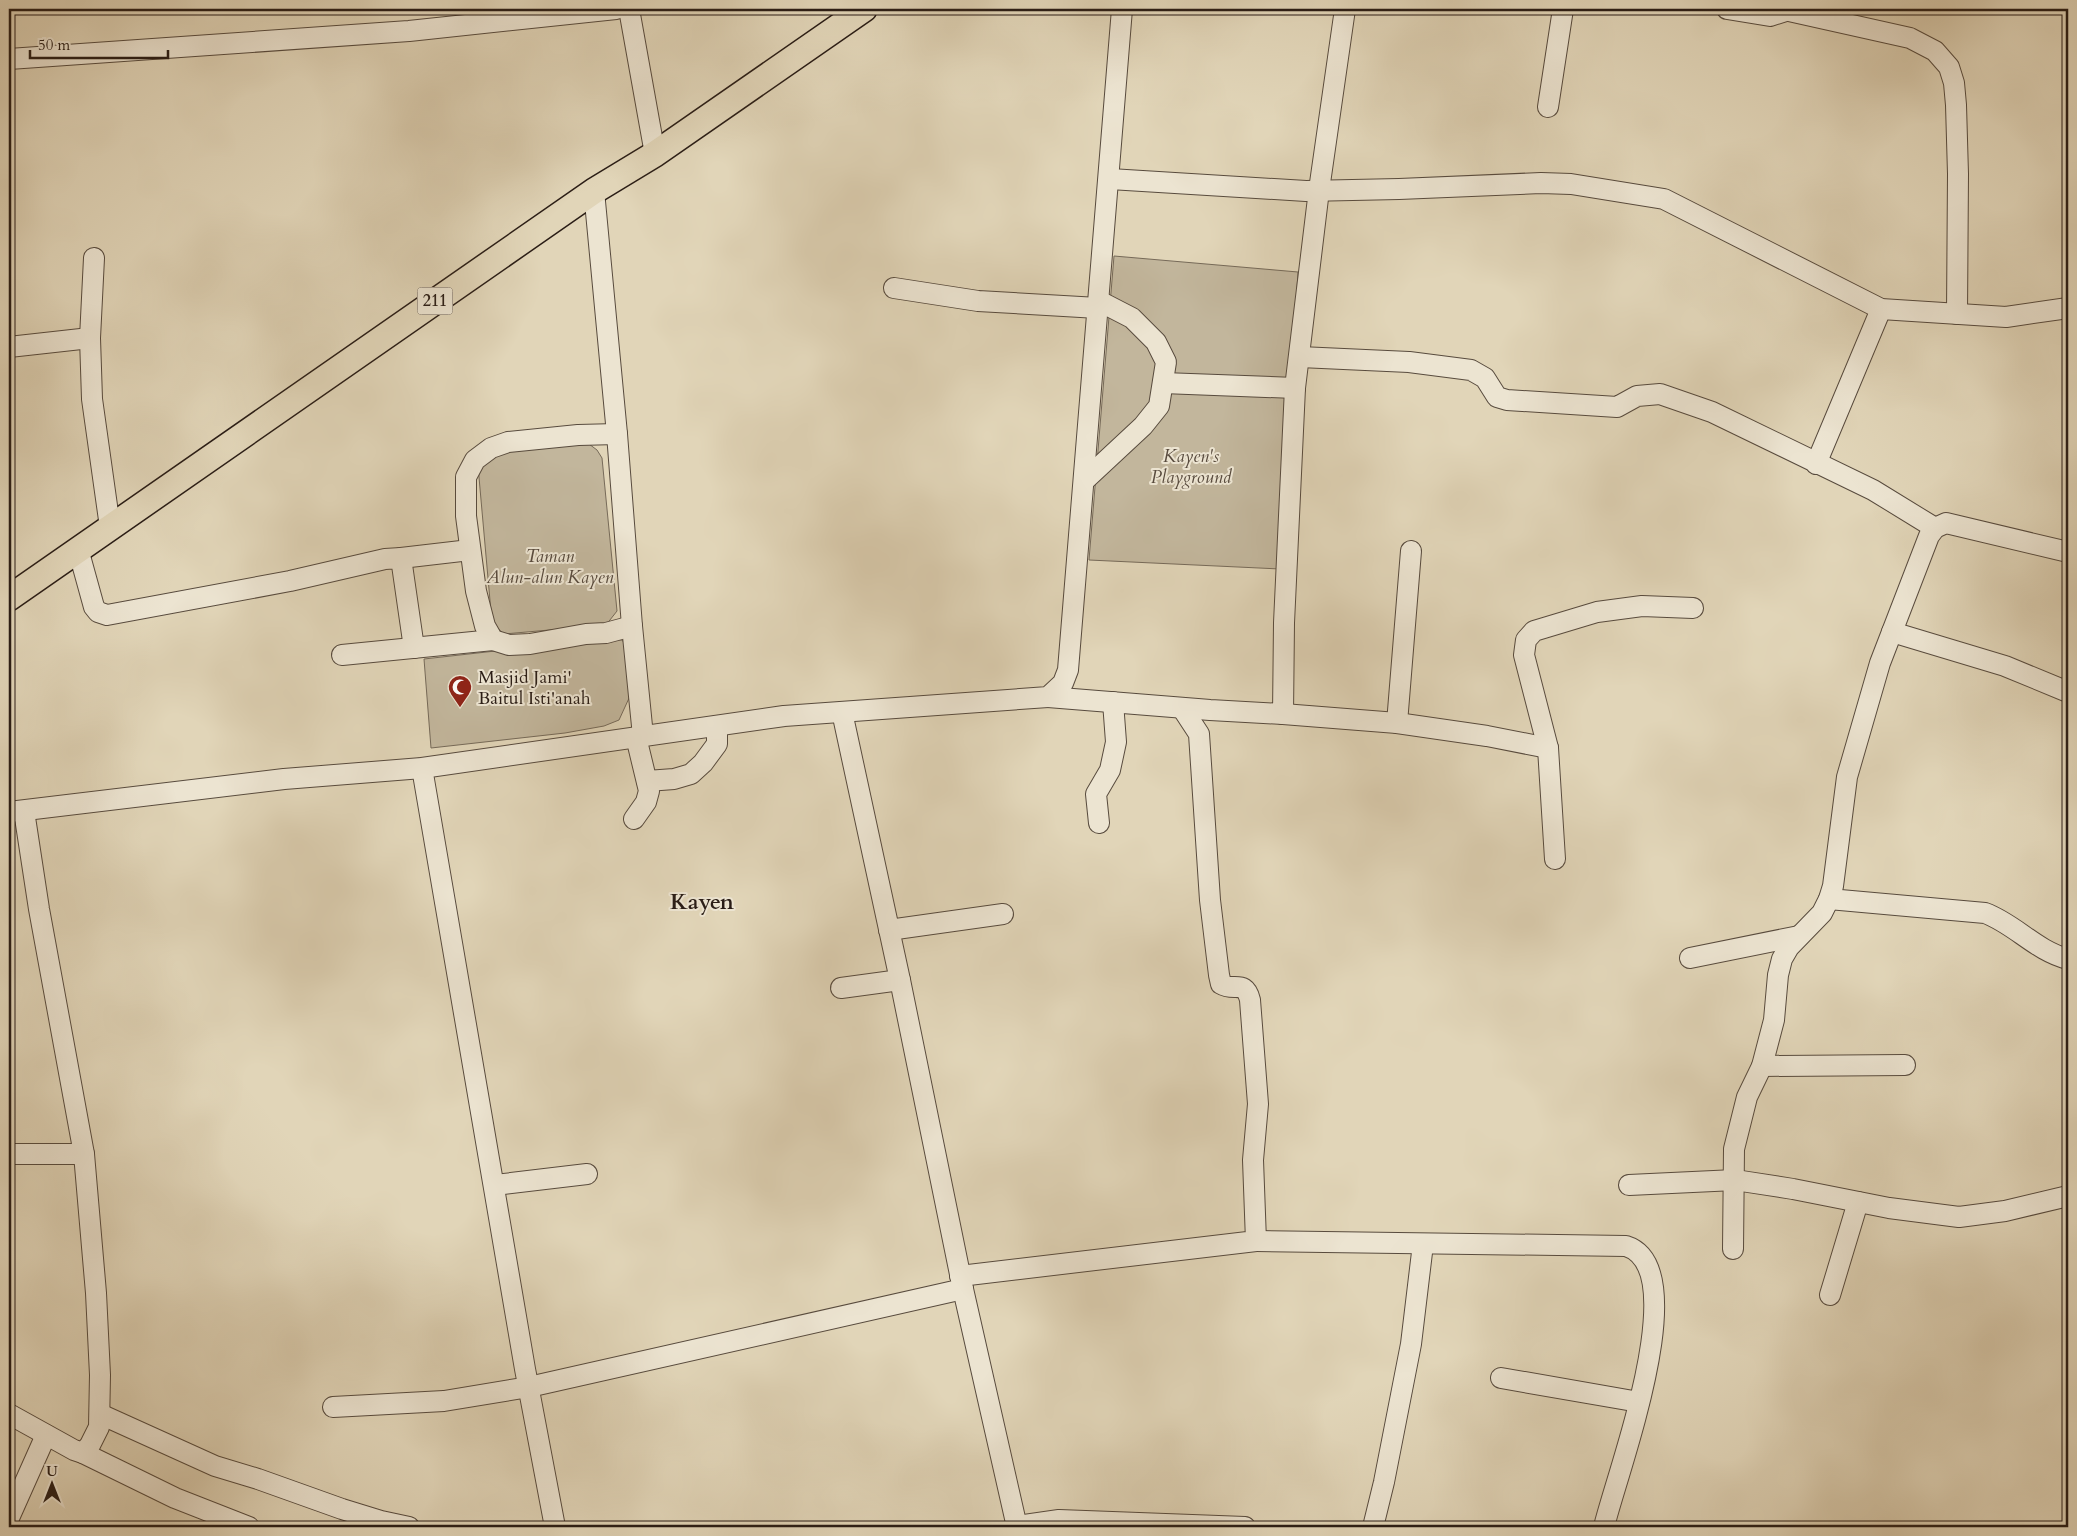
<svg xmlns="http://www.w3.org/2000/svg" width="2077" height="1536" font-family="Cardo,serif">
	<rect width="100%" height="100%" fill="#e1d5b8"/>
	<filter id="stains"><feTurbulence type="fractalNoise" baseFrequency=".004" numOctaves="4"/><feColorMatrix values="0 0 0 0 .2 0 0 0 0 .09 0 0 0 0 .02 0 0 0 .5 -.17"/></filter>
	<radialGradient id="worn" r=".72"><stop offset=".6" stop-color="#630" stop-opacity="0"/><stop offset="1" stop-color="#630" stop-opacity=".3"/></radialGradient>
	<g fill="#c2b69c" stroke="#766a59">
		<polygon points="1114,256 1298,272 1280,569 1089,560"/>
		<polygon points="589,444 597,450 602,458 617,611 606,625 504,634 492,623 478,466 492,453"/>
		<polygon points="603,639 622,640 627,647 630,696 619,720 604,726 565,733 431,748 424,659"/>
	</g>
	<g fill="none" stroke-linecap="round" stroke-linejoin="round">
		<g stroke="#584b3e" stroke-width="22">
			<g id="minor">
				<polyline points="629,9 655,154"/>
				<polyline points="1727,9 1770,16 1792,9"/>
				<polyline points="1789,11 1910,38 1935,51 1949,67 1954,83 1956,105 1958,174 1957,314"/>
				<polyline points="9,59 409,31 616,9"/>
				<polyline points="1548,107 1563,9"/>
				<polyline points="1110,179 1306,191 1399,189 1541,183 1571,184 1664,199 1881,309 2006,317 2068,308"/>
				<polyline points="594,191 617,434 632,626 643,736"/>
				<polyline points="94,258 90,338 92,399 110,527"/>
				<polyline points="894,288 978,301 1098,308"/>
				<polyline points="9,347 90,338"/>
				<polyline points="1300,357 1409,362 1471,370 1485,378 1497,397 1507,400 1617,407 1637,396 1660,394 1712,412 1873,490 1935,528"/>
				<polyline points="1163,383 1295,388"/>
				<polyline points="617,434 578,435 508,442 491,448 475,460 466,477 466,516 476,591 485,626 493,640 509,645 530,644 586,634 606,633 632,626"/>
				<polyline points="1816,464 1881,309"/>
				<polyline points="1085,480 1143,426 1159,406 1166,362 1156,342 1132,318 1099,301"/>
				<polyline points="78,549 94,607 98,612 107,615 290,581 385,559 401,558 414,648"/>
				<polyline points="401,558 470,550"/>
				<polyline points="1892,632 2005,666 2068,692"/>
				<polyline points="342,655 493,640"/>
				<polyline points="1048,697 1210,710 1283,714 1284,623 1295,388 1319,190 1345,9"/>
				<polyline points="842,712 900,980 963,1289 1017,1527"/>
				<polyline points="1283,714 1397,723 1487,736 1548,748"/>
				<polyline points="1397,723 1411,551"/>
				<polyline points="422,768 525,1369 555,1527"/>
				<polyline points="647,781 674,779 691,774 703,763 717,744 717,726"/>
				<polyline points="9,812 284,779 422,768 784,716 1048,697 1063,683 1068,670 1122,9"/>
				<polyline points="634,819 646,802 649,791 636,737"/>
				<polyline points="1099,823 1096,794 1110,770 1116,742 1113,702"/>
				<polyline points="1555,859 1548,748 1524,655 1526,640 1534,631 1597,612 1642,606 1693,608"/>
				<path d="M1829,899L1985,913C2015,924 2036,951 2068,959"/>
				<polyline points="889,930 1003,914"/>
				<polyline points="1690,958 1799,936"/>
				<polyline points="841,988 900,980"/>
				<polyline points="1762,1066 1905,1065"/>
				<polyline points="9,1154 84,1154"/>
				<polyline points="495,1185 587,1174"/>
				<polyline points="1629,1185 1735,1180 1793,1189 1889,1208 1959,1217 2005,1211 2068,1196"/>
				<path d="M1256,1241L1626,1246C1696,1268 1615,1478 1604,1527"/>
				<polyline points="1733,1249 1734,1149 1747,1097 1762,1066 1774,1020 1778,975 1782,959 1789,947 1822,913 1829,899 1833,886 1847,777 1880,663 1929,536 1935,528 1946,523 2068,552"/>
				<path d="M960,1276L1256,1241L1253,1160L1258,1104L1250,1000C1245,979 1234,992 1221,984L1219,975L1210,900L1199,734L1182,708"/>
				<polyline points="1830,1295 1858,1202"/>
				<polyline points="1501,1378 1639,1402"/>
				<polyline points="333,1407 444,1401 529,1387 963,1289"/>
				<polyline points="9,1414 74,1450 83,1453 90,1445 99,1427 100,1375 96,1293 84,1154 39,909 24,811"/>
				<polyline points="100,1414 215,1466 258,1479 342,1509 381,1521 409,1527"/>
				<polyline points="83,1453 175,1498 249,1527"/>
				<polyline points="9,1518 46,1435"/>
				<polyline points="1016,1526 1059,1520 1245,1527"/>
				<polyline points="1373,1527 1384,1482 1411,1344 1423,1244"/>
			</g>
		</g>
		<g stroke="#2a1d16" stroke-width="28">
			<polyline id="major" points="9,598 594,191 655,154 864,9"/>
		</g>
		<use href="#minor" stroke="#ece4d1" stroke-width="20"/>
		<use href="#major" stroke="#e1d5b8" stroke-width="25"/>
	</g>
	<defs>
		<g id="mosque-pin" transform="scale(1.25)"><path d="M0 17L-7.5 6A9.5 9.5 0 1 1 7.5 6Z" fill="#8f2418" stroke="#ece4d1"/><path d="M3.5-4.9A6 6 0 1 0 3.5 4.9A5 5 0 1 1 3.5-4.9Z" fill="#fff"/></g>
	</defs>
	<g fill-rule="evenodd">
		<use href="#mosque-pin" x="460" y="687"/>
	</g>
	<g text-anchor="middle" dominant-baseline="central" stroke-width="4" stroke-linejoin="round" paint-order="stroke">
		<rect fill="#ece4d1" stroke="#64594e" stroke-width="1" x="417.5" y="287.5" width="35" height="27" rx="4"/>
		<g font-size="16" font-weight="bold" fill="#2a1d16">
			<text x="435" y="301">211</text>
		</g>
		<g font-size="18" font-style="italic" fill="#584b3e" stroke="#ece4d1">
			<text x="1191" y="456">Kayen's<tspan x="1191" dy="21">Playground</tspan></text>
			<text x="550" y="556">Taman<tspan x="550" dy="21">Alun-alun Kayen</tspan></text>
		</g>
		<g font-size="18" fill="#2a1d16" stroke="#ece4d1" text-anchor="start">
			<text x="478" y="677">Masjid Jami'<tspan x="478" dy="21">Baitul Isti'anah</tspan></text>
		</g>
		<g font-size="22" font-weight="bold" fill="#2a1d16" stroke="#ece4d1">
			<text x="702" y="902">Kayen</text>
		</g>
	</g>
	<rect width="2077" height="1536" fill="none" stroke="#e1d5b8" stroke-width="30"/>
	<rect x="10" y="10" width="2057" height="1516" fill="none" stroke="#2a1d16" stroke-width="2.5"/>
	<rect x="15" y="15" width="2047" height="1506" fill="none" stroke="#2a1d16"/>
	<g transform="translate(52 1484)" stroke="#ece4d1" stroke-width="4" paint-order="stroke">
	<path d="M0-4L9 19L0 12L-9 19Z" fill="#2a1d16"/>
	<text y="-8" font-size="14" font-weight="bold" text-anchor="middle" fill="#2a1d16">U</text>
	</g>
	<path d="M30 50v8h138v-8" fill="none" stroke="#2a1d16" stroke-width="2.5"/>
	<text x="38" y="50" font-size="15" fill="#2a1d16" stroke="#ece4d1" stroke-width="4" paint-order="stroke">50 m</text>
	<rect width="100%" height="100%" filter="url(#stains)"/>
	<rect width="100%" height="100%" fill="url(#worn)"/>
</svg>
